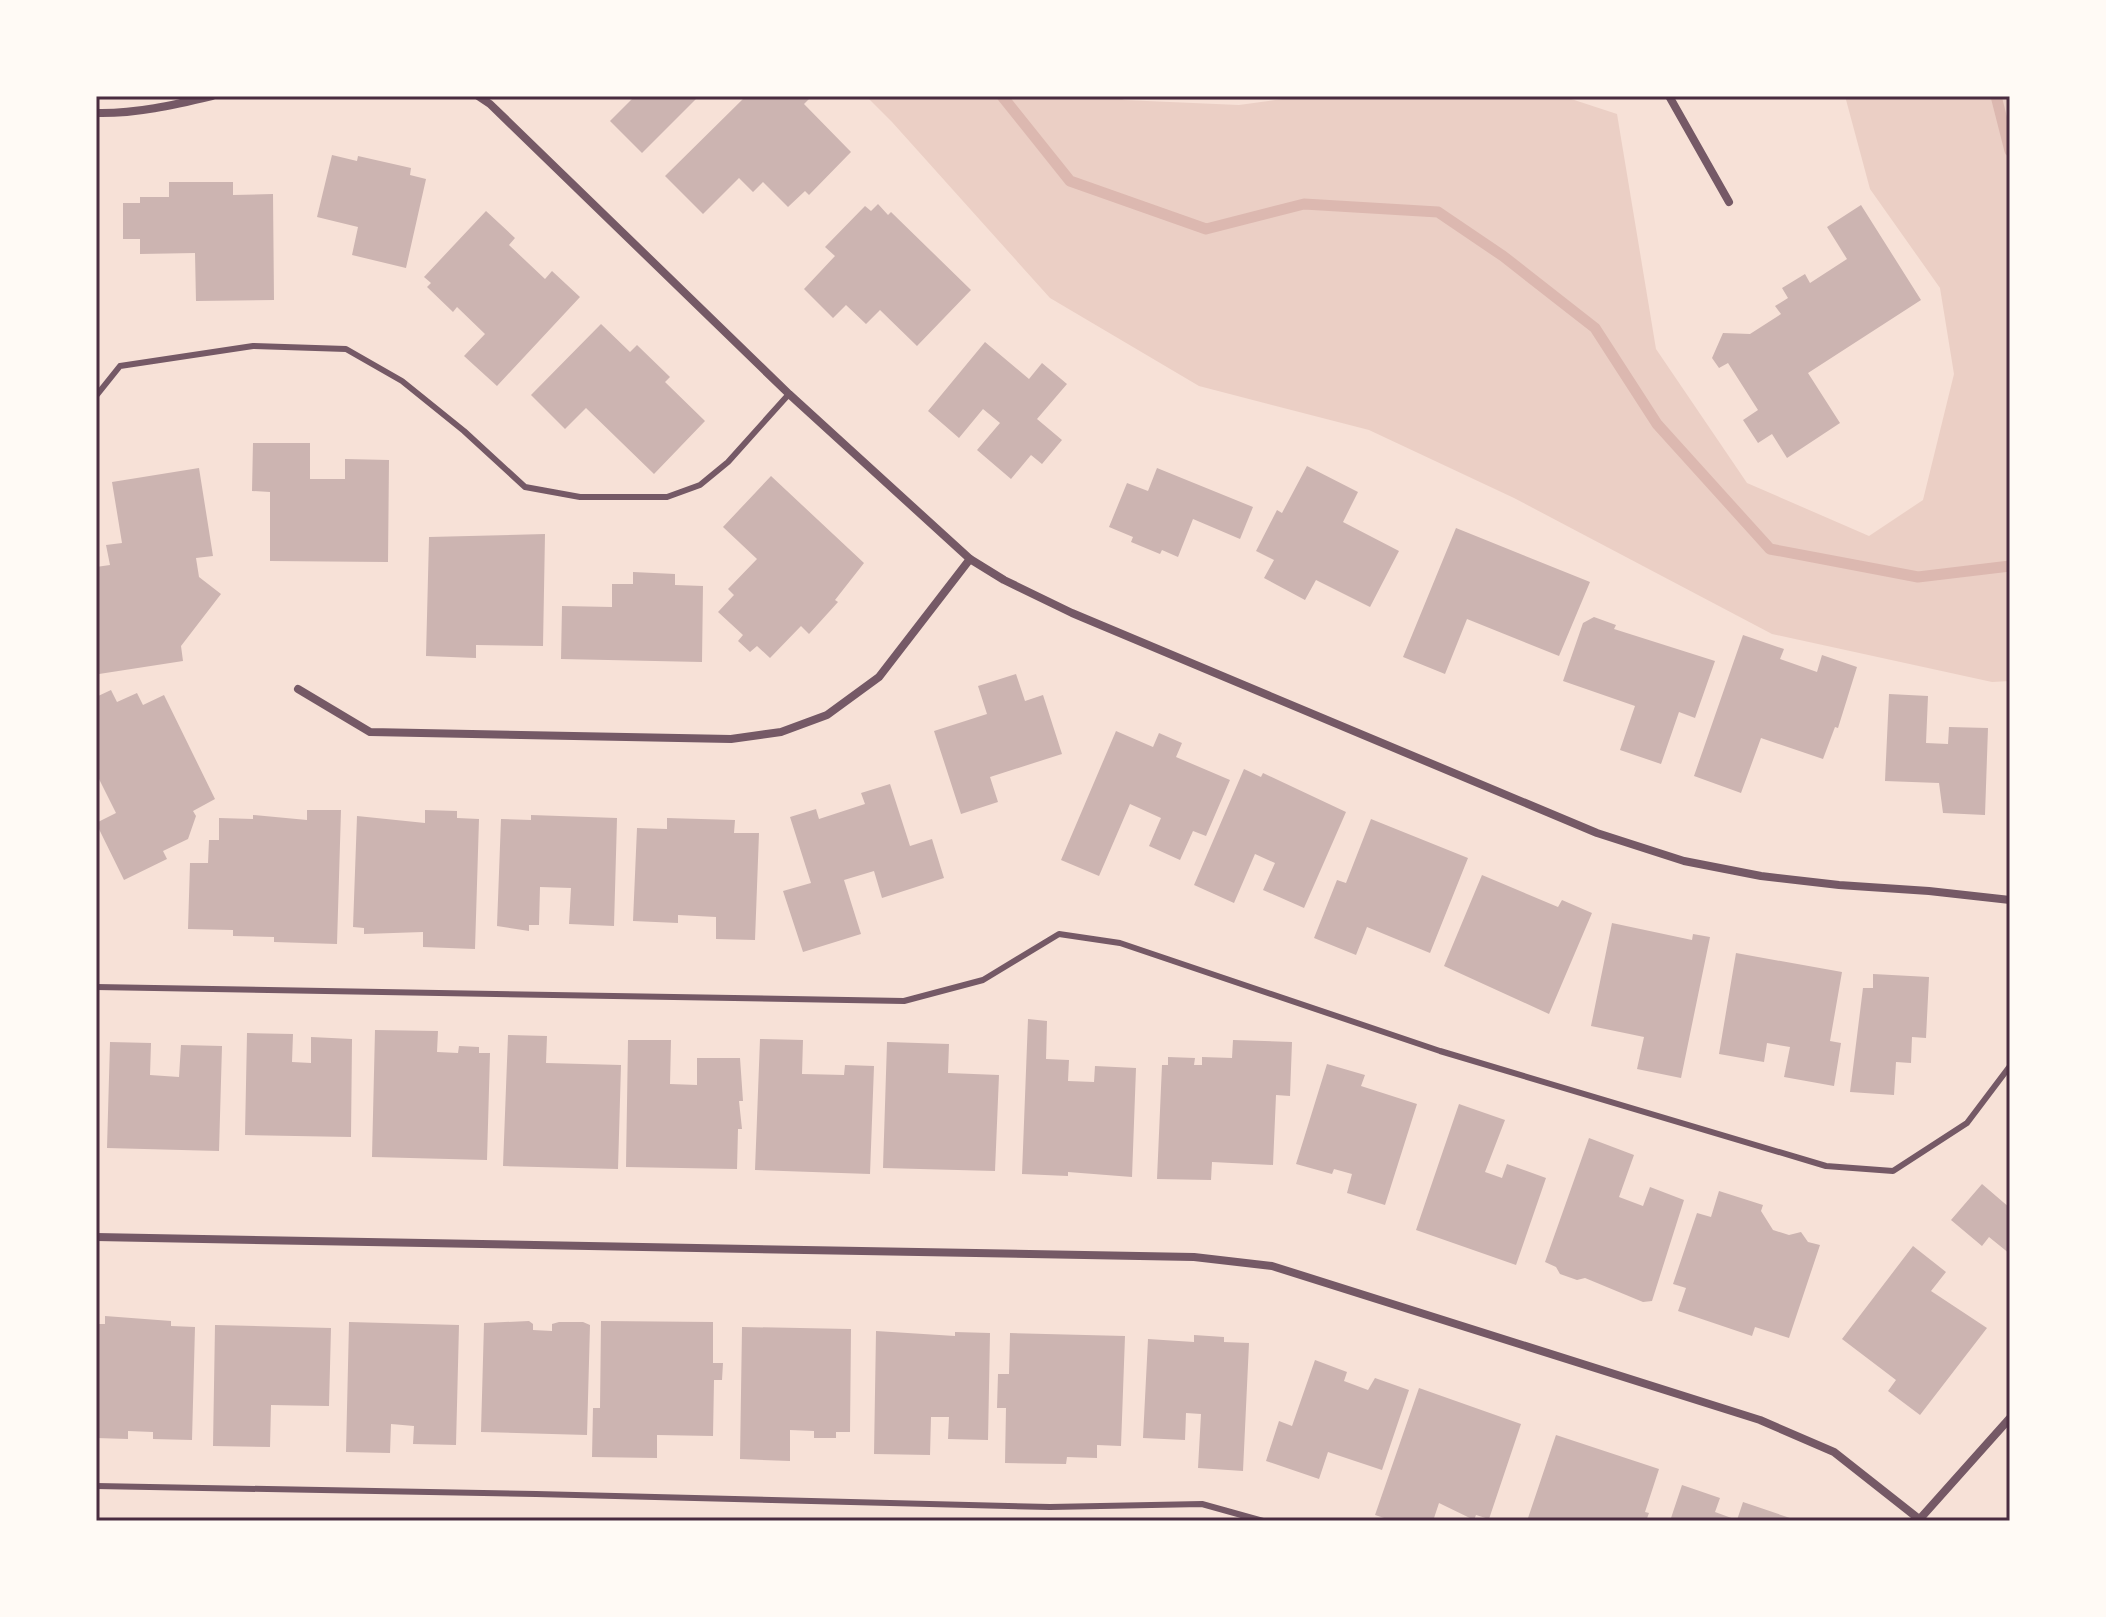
<svg xmlns="http://www.w3.org/2000/svg" width="2106" height="1617" font-family="Helvetica,sans-serif">
	<rect width="100%" height="100%" fill="#f7e1d7"/>
	<polygon fill="#ebcfc5" points="866,96 1118,96 1124,100 1239,105 1304,96 1562,96 1617,114 1656,349 1747,483 1869,536 1923,500 1954,374 1940,288 1870,189 1845,96 2010,96 2010,681 1992,682 1772,634 1514,498 1369,430 1199,386 1050,298 892,122"/>
	<g fill="none" stroke-linecap="round" stroke-linejoin="round">
		<g stroke="#dcb8b0" stroke-width="11">
			<polyline points="1002,96 1070,181 1206,229 1304,204 1438,212 1503,256 1595,328 1657,424 1770,549 1918,577 2010,566"/>
			<polyline points="1996,96 2010,151"/>
		</g>
	</g>
	<g fill="#ccb4b1">
		<polygon points="635,96 699,96 642,153 610,121"/>
		<polygon points="746,96 812,96 804,104 851,152 809,195 805,191 788,207 763,182 753,192 739,178 703,214 665,176"/>
		<polygon points="332,155 357,161 358,156 411,168 410,175 426,179 406,268 352,255 358,227 317,217"/>
		<polygon points="169,182 233,182 233,195 273,194 274,300 196,301 195,253 140,254 140,239 123,239 123,203 140,203 140,197 169,197"/>
		<polygon points="878,204 888,215 891,212 971,290 917,346 880,310 866,324 846,305 833,318 804,289 835,256 825,247 865,206 871,211"/>
		<polygon points="1861,205 1921,300 1808,373 1840,423 1787,458 1772,434 1758,443 1743,420 1758,410 1728,363 1719,368 1712,358 1723,333 1750,334 1781,314 1775,306 1788,298 1782,288 1805,274 1810,283 1847,259 1827,227"/>
		<polygon points="486,211 515,238 509,245 545,279 552,271 580,297 497,386 464,356 485,334 457,307 453,312 427,287 431,283 424,277"/>
		<polygon points="601,324 630,352 637,345 670,377 665,382 705,421 654,474 586,408 565,429 531,395"/>
		<polygon points="985,342 1029,379 1042,363 1067,384 1037,419 1062,440 1042,464 1031,455 1011,479 977,450 1000,423 983,409 959,438 928,411"/>
		<polygon points="253,443 310,443 310,479 345,479 345,459 389,460 388,562 270,561 270,492 252,491"/>
		<polygon points="1307,466 1358,492 1343,522 1399,551 1370,607 1316,580 1305,600 1264,578 1274,560 1256,551 1277,510 1282,513"/>
		<polygon points="199,468 213,556 196,558 199,577 221,594 181,646 183,661 99,674 96,653 96,567 110,565 106,545 122,543 112,482"/>
		<polygon points="1157,468 1253,507 1240,539 1193,519 1178,557 1162,550 1160,554 1131,542 1133,537 1109,527 1127,483 1148,491"/>
		<polygon points="771,476 864,563 835,600 838,602 809,634 801,626 770,658 757,646 750,652 738,641 743,635 718,612 734,595 728,589 757,559 723,527"/>
		<polygon points="1456,528 1590,582 1559,656 1467,619 1445,674 1403,657"/>
		<polygon points="545,534 543,646 476,645 476,658 426,656 429,537"/>
		<polygon points="633,572 675,574 675,585 703,586 702,662 561,659 562,606 612,607 612,584 633,584"/>
		<polygon points="1594,617 1616,625 1614,629 1715,661 1695,718 1679,712 1661,764 1620,750 1635,706 1563,681 1583,623"/>
		<polygon points="1743,635 1784,649 1780,659 1817,672 1822,655 1857,667 1838,728 1835,727 1823,759 1761,738 1741,793 1694,776"/>
		<polygon points="1016,674 1025,701 1043,695 1062,754 990,777 998,802 961,814 934,731 987,714 978,686"/>
		<polygon points="111,690 117,702 137,693 143,705 164,695 215,799 193,811 196,816 188,839 163,851 167,859 124,880 96,823 116,813 96,773 96,697"/>
		<polygon points="1889,694 1928,696 1926,743 1948,744 1949,727 1988,728 1985,815 1943,813 1939,783 1885,781"/>
		<polygon points="1116,731 1153,747 1159,733 1182,743 1176,757 1230,780 1206,836 1193,831 1180,860 1149,846 1161,818 1130,804 1099,876 1061,860"/>
		<polygon points="1244,769 1261,777 1263,773 1346,812 1304,908 1263,890 1275,863 1255,854 1234,903 1194,885"/>
		<polygon points="890,784 910,846 932,839 944,878 882,898 874,871 844,880 861,934 803,952 783,891 811,883 790,817 816,809 819,819 865,804 861,793"/>
		<polygon points="307,810 341,810 337,944 274,942 274,937 233,936 233,930 188,929 190,863 208,863 209,840 219,840 219,818 253,819 253,815 307,820"/>
		<polygon points="425,810 457,811 457,818 479,819 475,949 423,947 423,932 364,934 364,928 353,927 357,816 425,823"/>
		<polygon points="531,815 617,818 614,926 569,924 571,888 540,887 539,925 529,925 529,931 497,926 501,819 531,820"/>
		<polygon points="667,818 735,820 734,833 759,833 755,940 716,939 716,917 678,915 678,923 633,921 637,828 667,829"/>
		<polygon points="1371,819 1468,858 1430,953 1367,927 1356,955 1314,938 1337,880 1346,883"/>
		<polygon points="1482,875 1558,907 1562,900 1592,913 1549,1014 1444,966"/>
		<polygon points="1612,923 1692,940 1693,934 1710,937 1681,1078 1637,1069 1644,1037 1591,1026"/>
		<polygon points="1736,953 1842,972 1830,1041 1841,1043 1834,1086 1784,1077 1790,1047 1767,1043 1764,1062 1719,1054"/>
		<polygon points="1873,974 1929,977 1926,1038 1912,1037 1911,1063 1896,1062 1894,1095 1850,1092 1863,988 1873,988"/>
		<polygon points="1028,1019 1047,1021 1046,1059 1069,1060 1068,1081 1094,1082 1095,1066 1136,1068 1132,1177 1068,1172 1068,1176 1022,1174"/>
		<polygon points="375,1030 438,1031 437,1052 458,1053 459,1046 479,1047 479,1053 490,1053 487,1160 372,1157"/>
		<polygon points="247,1033 293,1034 292,1062 311,1063 311,1037 352,1039 351,1137 245,1135"/>
		<polygon points="508,1035 547,1036 546,1063 621,1065 618,1169 503,1166"/>
		<polygon points="760,1039 803,1040 802,1074 844,1075 845,1065 874,1066 870,1174 755,1170"/>
		<polygon points="628,1040 671,1040 670,1084 697,1085 697,1058 740,1058 743,1101 739,1101 742,1129 738,1129 737,1169 626,1167"/>
		<polygon points="1233,1040 1292,1042 1290,1096 1276,1095 1273,1165 1212,1162 1211,1180 1157,1179 1162,1065 1168,1065 1168,1057 1195,1058 1194,1065 1202,1065 1202,1057 1232,1058"/>
		<polygon points="110,1042 151,1043 150,1075 179,1077 181,1045 222,1046 219,1151 107,1148"/>
		<polygon points="887,1042 949,1044 948,1073 999,1075 995,1171 883,1168"/>
		<polygon points="1327,1064 1365,1075 1361,1086 1417,1104 1385,1205 1347,1193 1352,1174 1334,1169 1332,1174 1296,1164"/>
		<polygon points="1459,1104 1505,1120 1485,1172 1502,1178 1507,1164 1546,1178 1516,1265 1416,1230"/>
		<polygon points="1589,1138 1634,1155 1619,1197 1643,1206 1650,1187 1684,1200 1652,1301 1643,1302 1585,1278 1577,1280 1560,1274 1556,1267 1545,1262"/>
		<polygon points="1982,1184 2010,1208 2010,1254 1989,1237 1982,1246 1951,1220"/>
		<polygon points="1719,1191 1763,1205 1761,1211 1773,1230 1789,1235 1801,1232 1808,1242 1820,1245 1789,1338 1755,1327 1752,1336 1678,1311 1686,1288 1673,1284 1697,1213 1711,1217"/>
		<polygon points="1913,1246 1946,1272 1931,1291 1987,1328 1920,1415 1888,1391 1896,1380 1842,1339"/>
		<polygon points="105,1316 171,1321 171,1326 195,1327 192,1440 153,1439 153,1432 128,1431 128,1439 96,1438 96,1324 105,1324"/>
		<polygon points="529,1321 533,1324 533,1330 552,1331 552,1324 559,1322 583,1322 590,1325 587,1435 481,1432 484,1323"/>
		<polygon points="601,1321 713,1322 713,1363 723,1363 722,1380 714,1380 713,1436 657,1435 657,1458 592,1457 593,1408 600,1408"/>
		<polygon points="349,1322 459,1325 456,1445 413,1444 414,1426 391,1424 390,1453 346,1452"/>
		<polygon points="215,1325 331,1328 329,1406 271,1405 270,1447 213,1446"/>
		<polygon points="742,1327 851,1329 850,1432 836,1432 836,1438 814,1438 814,1431 790,1430 790,1461 740,1459"/>
		<polygon points="876,1331 955,1336 955,1332 990,1333 988,1440 948,1439 949,1417 931,1417 930,1455 874,1454"/>
		<polygon points="1010,1333 1125,1336 1121,1446 1097,1445 1097,1458 1067,1457 1066,1464 1005,1463 1006,1408 997,1408 998,1374 1009,1374"/>
		<polygon points="1194,1335 1224,1337 1224,1342 1249,1343 1243,1471 1198,1468 1201,1414 1186,1413 1185,1440 1143,1438 1148,1339 1194,1342"/>
		<polygon points="1315,1360 1347,1372 1344,1381 1368,1390 1375,1378 1409,1390 1382,1470 1328,1452 1319,1479 1266,1461 1279,1421 1292,1426"/>
		<polygon points="1419,1388 1521,1424 1489,1519 1476,1515 1474,1520 1439,1503 1433,1521 1393,1521 1375,1515"/>
		<polygon points="1556,1435 1659,1469 1645,1512 1649,1513 1646,1521 1527,1521"/>
		<polygon points="1682,1485 1720,1498 1715,1512 1737,1520 1743,1502 1790,1518 1789,1521 1670,1521"/>
	</g>
	<g fill="none" stroke-linecap="round" stroke-linejoin="round">
		<g stroke="#755966" stroke-width="6">
			<polyline points="96,396 120,366 253,346 346,349 402,381 464,431 525,487 580,497 667,497 700,485 728,462 789,394"/>
			<polyline points="96,987 904,1001 983,980 1059,934 1120,943 1440,1051 1826,1166 1893,1171 1967,1123 2010,1066"/>
			<polyline points="96,1486 536,1494 1050,1507 1202,1504 1263,1521"/>
		</g>
		<g stroke="#755966" stroke-width="8">
			<polyline points="478,96 490,104 789,394 970,559 1004,580 1072,613 1597,833 1684,861 1761,876 1839,885 1929,891 2010,900"/>
			<polyline points="1669,96 1729,202"/>
			<path d="M96,113C135,114 174,105 212,96"/>
			<polyline points="298,689 370,732 731,739 781,732 827,715 879,677 970,559"/>
			<polyline points="96,1237 1194,1257 1272,1266 1760,1420 1834,1452 1919,1519"/>
			<polyline points="1918,1521 2010,1418"/>
		</g>
	</g>
	<rect width="2106" height="1617" fill="none" stroke="#fffaf5" stroke-width="196"/>
	<rect x="98" y="98" width="1910" height="1421" fill="none" stroke="#4a2c40" stroke-width="3"/>
</svg>
